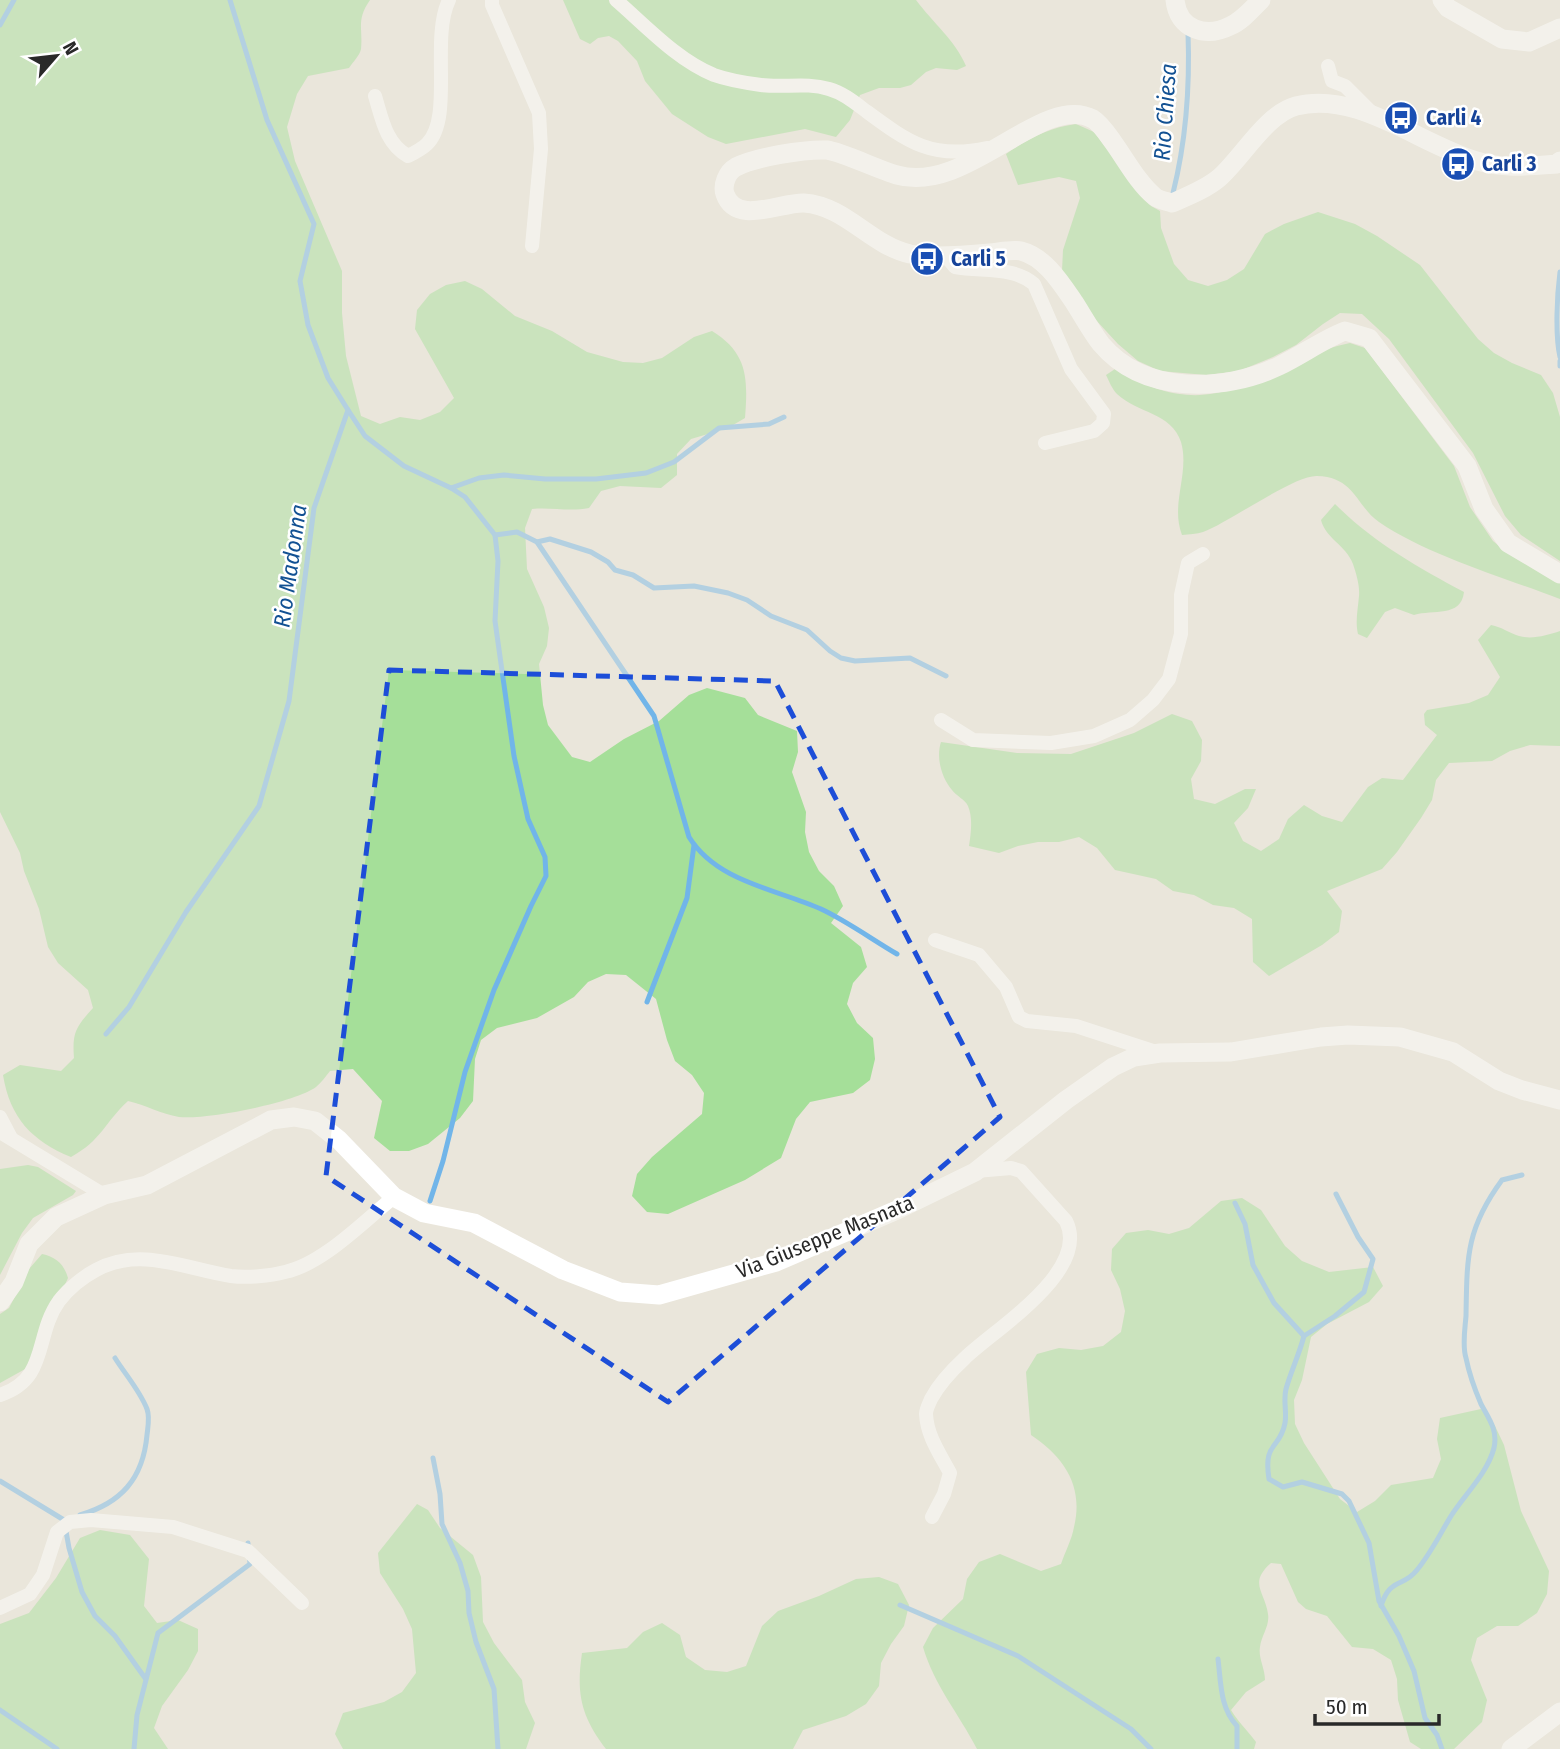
<svg xmlns="http://www.w3.org/2000/svg" width="1560" height="1749" font-family="'Fira Sans Condensed',sans-serif">
	<rect width="100%" height="100%" fill="#eae6db"/>
	<g fill="#a5df99">
		<path d="M0,0H370C356,20 363,28 361,49C360,55 353,62 349,68L308,76L297,94L287,127L295,161L342,271V313L346,356L361,416L380,424L400,417L420,420L440,412L454,398L415,329L417,310L430,294L446,285L465,281L482,289L515,316L552,331L587,352L623,362L643,363L662,358L694,337L712,331C748,353 748,379 745,418L728,428L691,439L677,454V475L661,488L620,486L601,491L589,508C569,512 552,507 532,509L525,528L527,569L544,607L549,628L547,646L539,664L543,705L548,725L572,757L590,762L624,739L659,721L689,695L707,688L745,698L758,715L797,731L798,752L792,772L806,812L805,832L809,852L819,871L834,886L843,906L831,923L861,947L867,967L853,983L847,1004L857,1023L873,1038L875,1059L870,1080L853,1093L810,1102L796,1119L781,1158L745,1180L668,1214L647,1212L632,1196L637,1174L652,1157L702,1114L704,1093L692,1075L675,1061L667,1040L656,999L626,975L606,974L588,982L574,997L537,1018L497,1028L481,1040L475,1059L473,1101L460,1118L428,1144L409,1151H390L374,1138L382,1101L353,1069L330,1071C326,1076 321,1083 316,1087C294,1103 206,1120 179,1117C161,1114 146,1105 128,1101C104,1123 102,1140 71,1157C32,1141 10,1118 3,1075L20,1065L61,1071L74,1058C72,1032 76,1027 93,1008L88,990L58,963L48,947L39,909L24,871L20,853L0,812Z"/>
		<path d="M563,0H916C933,23 955,40 966,66L957,70L936,68L926,72L911,85L900,88H879L860,95L850,120L836,137L805,129L726,144L708,137L672,114L645,81L637,61L618,41L609,36L598,38L590,44L580,39Z"/>
		<path d="M1076,124L1094,132L1151,206L1160,211L1161,228L1174,264L1188,280L1208,286L1227,280L1244,269L1265,234L1284,224L1318,212L1355,224L1377,236L1420,265L1478,339L1494,353L1512,363L1541,375L1553,393L1560,417V561L1521,535L1505,516L1473,453L1389,339L1362,314L1340,313L1323,324L1296,345L1273,357L1239,371L1206,375L1160,371L1138,361L1118,344L1095,319L1062,271L1063,250L1080,198L1076,181L1059,177L1018,185L1006,154C1029,138 1048,128 1076,124Z"/>
		<path d="M1350,343L1365,348L1454,466L1470,507L1493,541L1505,551L1560,583V599C1505,578 1427,555 1379,522C1356,506 1355,477 1317,476C1294,475 1230,522 1203,532C1197,534 1189,534 1182,535C1170,504 1190,473 1181,442C1172,413 1137,413 1117,394C1112,389 1109,381 1106,375L1115,369C1222,432 1252,364 1350,343Z"/>
		<path d="M1335,504C1373,542 1417,567 1464,592C1461,618 1433,609 1414,615L1395,608L1385,612L1367,638L1358,634C1355,621 1358,609 1359,596C1360,586 1356,573 1353,564C1346,545 1326,539 1321,520Z"/>
		<path d="M1491,625C1502,627 1509,633 1519,636C1532,640 1548,635 1560,631V746L1530,745L1510,751L1492,761L1449,763L1436,780L1432,800L1421,818L1397,852L1382,869L1327,891L1342,911L1339,932L1322,945L1269,976L1253,962L1252,919L1234,908L1213,905L1194,895L1173,891L1156,879L1115,870L1097,848L1079,837L1059,842H1038L1018,846L999,853L969,846C971,833 973,818 968,806C965,799 956,796 952,790C941,777 936,757 941,742L1017,753L1071,754L1134,733L1172,714L1192,721L1202,740L1201,761L1191,779L1194,799L1215,804L1245,789H1256L1248,808L1234,823L1243,841L1261,851L1279,839L1288,819L1304,805L1322,816L1342,822L1368,787L1382,778L1403,780L1437,735L1425,725L1424,714L1427,710L1469,703L1488,695L1500,677L1478,640Z"/>
		<polygon points="28,1165 38,1167 76,1191 73,1195 33,1218 22,1233 0,1275 0,1169"/>
		<path d="M1242,1198L1261,1210L1285,1246L1302,1261L1329,1272L1373,1267L1383,1286L1369,1302L1327,1324L1311,1337L1302,1380L1294,1400L1295,1424L1304,1443L1340,1499L1357,1512L1375,1501L1391,1485L1433,1478L1441,1459L1437,1439L1440,1418L1481,1409L1495,1426L1504,1445L1521,1511L1549,1571L1547,1594L1537,1613L1518,1626H1497L1477,1638L1471,1660L1487,1700L1482,1722L1454,1749H1421L1410,1742L1398,1700L1397,1679L1391,1660L1373,1649L1352,1647L1327,1616L1306,1609L1298,1602L1281,1564L1271,1563C1248,1583 1265,1592 1268,1614C1270,1626 1261,1636 1260,1647C1258,1658 1265,1668 1265,1680L1246,1692L1231,1710C1239,1723 1248,1731 1256,1742L1254,1749H977C959,1714 934,1685 923,1647L933,1628L963,1599L967,1579L979,1562L1000,1554L1041,1571L1061,1564C1065,1552 1072,1539 1074,1527C1084,1486 1064,1457 1031,1435L1026,1372L1037,1354L1059,1348L1081,1350L1103,1346L1121,1332L1125,1311L1120,1289L1111,1270L1112,1249L1126,1233L1148,1230L1169,1234L1189,1228L1221,1201Z"/>
		<path d="M42,1254C56,1257 64,1264 68,1278L27,1368L0,1383V1314L9,1308L29,1269Z"/>
		<polygon points="417,1504 428,1510 440,1528 473,1555 481,1577 483,1622 494,1643 522,1680 525,1702 535,1723 526,1749 343,1749 335,1734 343,1713 384,1702 402,1692 416,1673 412,1629 403,1609 380,1573 378,1553"/>
		<polygon points="100,1530 130,1535 149,1559 144,1606 157,1623 178,1620 198,1629 198,1651 188,1670 162,1706 154,1728 168,1749 0,1749 0,1624 29,1613 56,1578 80,1538"/>
		<path d="M879,1577L898,1584L909,1605L904,1626L891,1644L881,1663L879,1686L866,1704L846,1716L803,1730L793,1749H606C581,1716 576,1694 582,1653L627,1648L643,1632L662,1623L680,1635L686,1657L705,1670L727,1672L746,1666L762,1626L778,1611L819,1596L856,1579Z"/>
	</g>
	<g fill="none" stroke-linecap="round" stroke-linejoin="round">
		<g stroke="#71b5e9" stroke-width="5">
			<polyline points="0,25 14,0"/>
			<path d="M1173,193C1186,141 1190,86 1188,32"/>
			<path d="M1560,272C1557,295 1555,335 1560,357"/>
			<polyline points="1560,366 1560,361"/>
			<polyline points="348,410 365,436 404,466 451,488 465,497 495,535 498,561 495,621 514,756 528,819 545,857 546,876 531,906 494,990 465,1072 443,1161 430,1201"/>
			<polyline points="451,488 479,478 504,475 545,479 596,479 646,473 674,462 719,428 769,424 784,417"/>
			<path d="M495,535L517,532L537,542L654,716L689,837C717,882 776,889 821,909C845,920 873,940 897,954"/>
			<polyline points="537,542 550,539 591,552 608,562 615,570 633,575 654,588 694,586 728,593 747,600 771,616 807,630 830,651 841,658 855,661 910,658 946,676"/>
			<polyline points="647,1002 687,898 694,845"/>
			<polyline points="106,1034 129,1007 186,912 259,806 289,701 314,508 348,410 328,378 308,325 300,281 314,224 267,120 230,0"/>
			<path d="M1336,1194L1358,1237L1373,1259L1364,1292L1335,1316L1304,1336C1299,1355 1291,1371 1286,1389C1283,1400 1287,1412 1285,1423C1280,1450 1263,1441 1269,1479L1283,1487L1302,1482L1342,1494L1349,1501L1369,1543L1379,1601L1399,1636L1414,1671L1425,1718L1437,1735L1442,1749"/>
			<polyline points="1235,1203 1245,1224 1253,1265 1274,1303 1304,1336"/>
			<polyline points="433,1458 440,1494 442,1524 460,1563 468,1591 469,1613 476,1642 494,1689 498,1749"/>
			<polyline points="0,1481 64,1520 69,1548 82,1592 95,1616 115,1636 145,1678"/>
			<path d="M80,1515C121,1503 143,1479 147,1435C148,1426 150,1417 147,1409C140,1391 125,1374 115,1358"/>
			<polyline points="900,1605 1018,1656 1131,1729 1151,1749"/>
			<path d="M1381,1606C1390,1577 1403,1588 1417,1570C1431,1553 1440,1534 1451,1516C1465,1494 1487,1474 1494,1448C1498,1430 1489,1419 1481,1404C1475,1390 1469,1373 1466,1358C1462,1346 1465,1329 1466,1316C1467,1257 1466,1229 1502,1180L1522,1175"/>
			<path d="M1218,1659C1221,1683 1220,1708 1237,1726V1749"/>
			<polyline points="0,1710 57,1749"/>
			<polyline points="134,1749 137,1715 158,1633 250,1564 248,1543"/>
		</g>
		<g stroke="#fff" stroke-width="14">
			<polyline points="492,0 492,5 539,113 541,149 532,246"/>
			<path d="M616,0C646,26 677,60 714,75C728,80 746,83 761,85C784,88 806,82 829,89C843,93 854,102 866,111C908,142 932,160 987,148"/>
			<polyline points="1328,66 1332,81 1345,86 1373,114"/>
			<path d="M375,96C382,119 386,144 408,156C414,153 422,149 427,144C454,118 430,39 449,0"/>
			<path d="M945,255L955,267C982,272 1013,266 1034,284L1071,369L1104,414L1103,423L1094,431L1045,443"/>
			<polyline points="941,720 973,740 1051,743 1094,736 1130,720 1153,700 1169,679 1181,634 1181,595 1188,563 1203,554"/>
			<polyline points="935,940 979,955 1006,987 1019,1017 1027,1021 1076,1026 1159,1053"/>
			<polyline points="0,1117 11,1138"/>
			<polyline points="0,1132 104,1195"/>
			<path d="M0,1395C49,1379 34,1336 59,1301C68,1289 83,1277 96,1270C140,1246 186,1269 231,1276C247,1278 270,1276 285,1272C323,1264 364,1221 394,1197"/>
			<path d="M932,1517L944,1494L950,1473C940,1454 927,1436 926,1414C926,1409 929,1404 931,1399C939,1384 952,1370 965,1358C995,1329 1091,1271 1066,1221L1021,1171L1011,1168L976,1171"/>
			<polyline points="0,1608 30,1594 43,1575 57,1532 70,1522 91,1520 173,1527 248,1551 302,1603"/>
		</g>
		<g stroke="#fff" stroke-width="19">
			<path d="M1175,0C1178,30 1206,38 1230,26C1242,21 1252,9 1261,0"/>
			<polyline points="1442,0 1448,8 1502,39 1529,42 1560,28"/>
			<path d="M1560,161L1557,164C1529,166 1504,169 1477,161C1421,145 1357,90 1296,106C1266,114 1242,158 1219,178C1206,189 1188,196 1172,203C1166,201 1159,200 1155,197C1138,183 1126,160 1113,142C1108,135 1101,124 1093,119C1042,92 967,195 897,175C879,170 842,152 827,150C805,149 755,157 736,167C727,172 722,185 725,194C736,226 781,202 804,203C846,206 870,245 910,254C930,258 969,255 990,253C1000,252 1013,249 1021,251C1045,257 1061,283 1074,302C1083,316 1091,331 1101,344C1144,395 1224,392 1279,366C1302,355 1322,340 1345,331L1369,338L1467,466L1484,509L1508,543L1560,574"/>
			<polyline points="0,1302 14,1282 29,1244 56,1217 104,1195 147,1185 271,1120 294,1117 315,1121 339,1140 394,1197 424,1213 474,1223 563,1270 620,1292 659,1295 776,1262 897,1210 975,1172 1066,1100 1113,1067 1134,1057 1160,1053 1231,1052 1321,1037 1348,1035 1400,1037 1453,1052 1499,1081 1522,1090 1560,1100"/>
			<polyline points="1511,1749 1560,1712"/>
		</g>
	</g>
	<path d="M0 0H1560V1749H0ZM389,670L775,681L1000,1117L668,1402L326,1176Z" fill="#eae6db" fill-opacity=".55" fill-rule="evenodd"/>
	<path fill="none" stroke="#1d4ed8" stroke-width="5" stroke-dasharray="14 9" stroke-linejoin="round" d="M389,670L775,681L1000,1117L668,1402L326,1176Z"/>
	<defs>
		<g id="bus-disc" transform="scale(1.75)"><circle r="9.5" fill="#1a4fb4" stroke="#fff"/><path d="M-5-6H5V4H4V6H2V4H-2V6H-4V4H-5ZM-3.5-4V0h7V-4ZM-3.5 1.2v1.5H-2V1.2ZM2 1.2v1.5H3.5V1.2Z" fill="#fff"/></g>
	</defs>
	<g fill-rule="evenodd">
		<use href="#bus-disc" x="1401" y="118"/>
		<use href="#bus-disc" x="1458" y="164"/>
		<use href="#bus-disc" x="927" y="259"/>
	</g>
	<g text-anchor="middle" dominant-baseline="central" stroke-width="5" stroke-linejoin="round" paint-order="stroke">
		<g font-size="21" font-weight="bold" fill="#164399" stroke="#fff" text-anchor="start">
			<text x="1426" y="118">Carli 4</text>
			<text x="1482" y="164">Carli 3</text>
			<text x="951" y="259">Carli 5</text>
		</g>
		<g font-size="21" fill="#292929" stroke="#fff">
			<text transform="translate(825 1237) rotate(-22)">Via Giuseppe Masnata</text>
		</g>
		<g font-size="23" font-style="italic" fill="#125193" stroke="#fff">
			<text transform="translate(1165 112) rotate(-86)">Rio Chiesa</text>
			<text transform="translate(290 566) rotate(-82)">Rio Madonna</text>
		</g>
	</g>
	<g transform="translate(56 56) rotate(62)" stroke="#ffffff" stroke-width="5" paint-order="stroke">
	<path d="M0-5L12 26L0 18L-12 26Z" fill="#292929"/>
	<text y="-10" font-size="19" font-weight="bold" text-anchor="middle" fill="#292929">N</text>
	</g>
	<path d="M1315 1714v10h124v-10" fill="none" stroke="#292929" stroke-width="3.5"/>
	<text x="1326" y="1714" font-size="21" fill="#292929" stroke="#ffffff" stroke-width="5" paint-order="stroke">50 m</text>
</svg>
